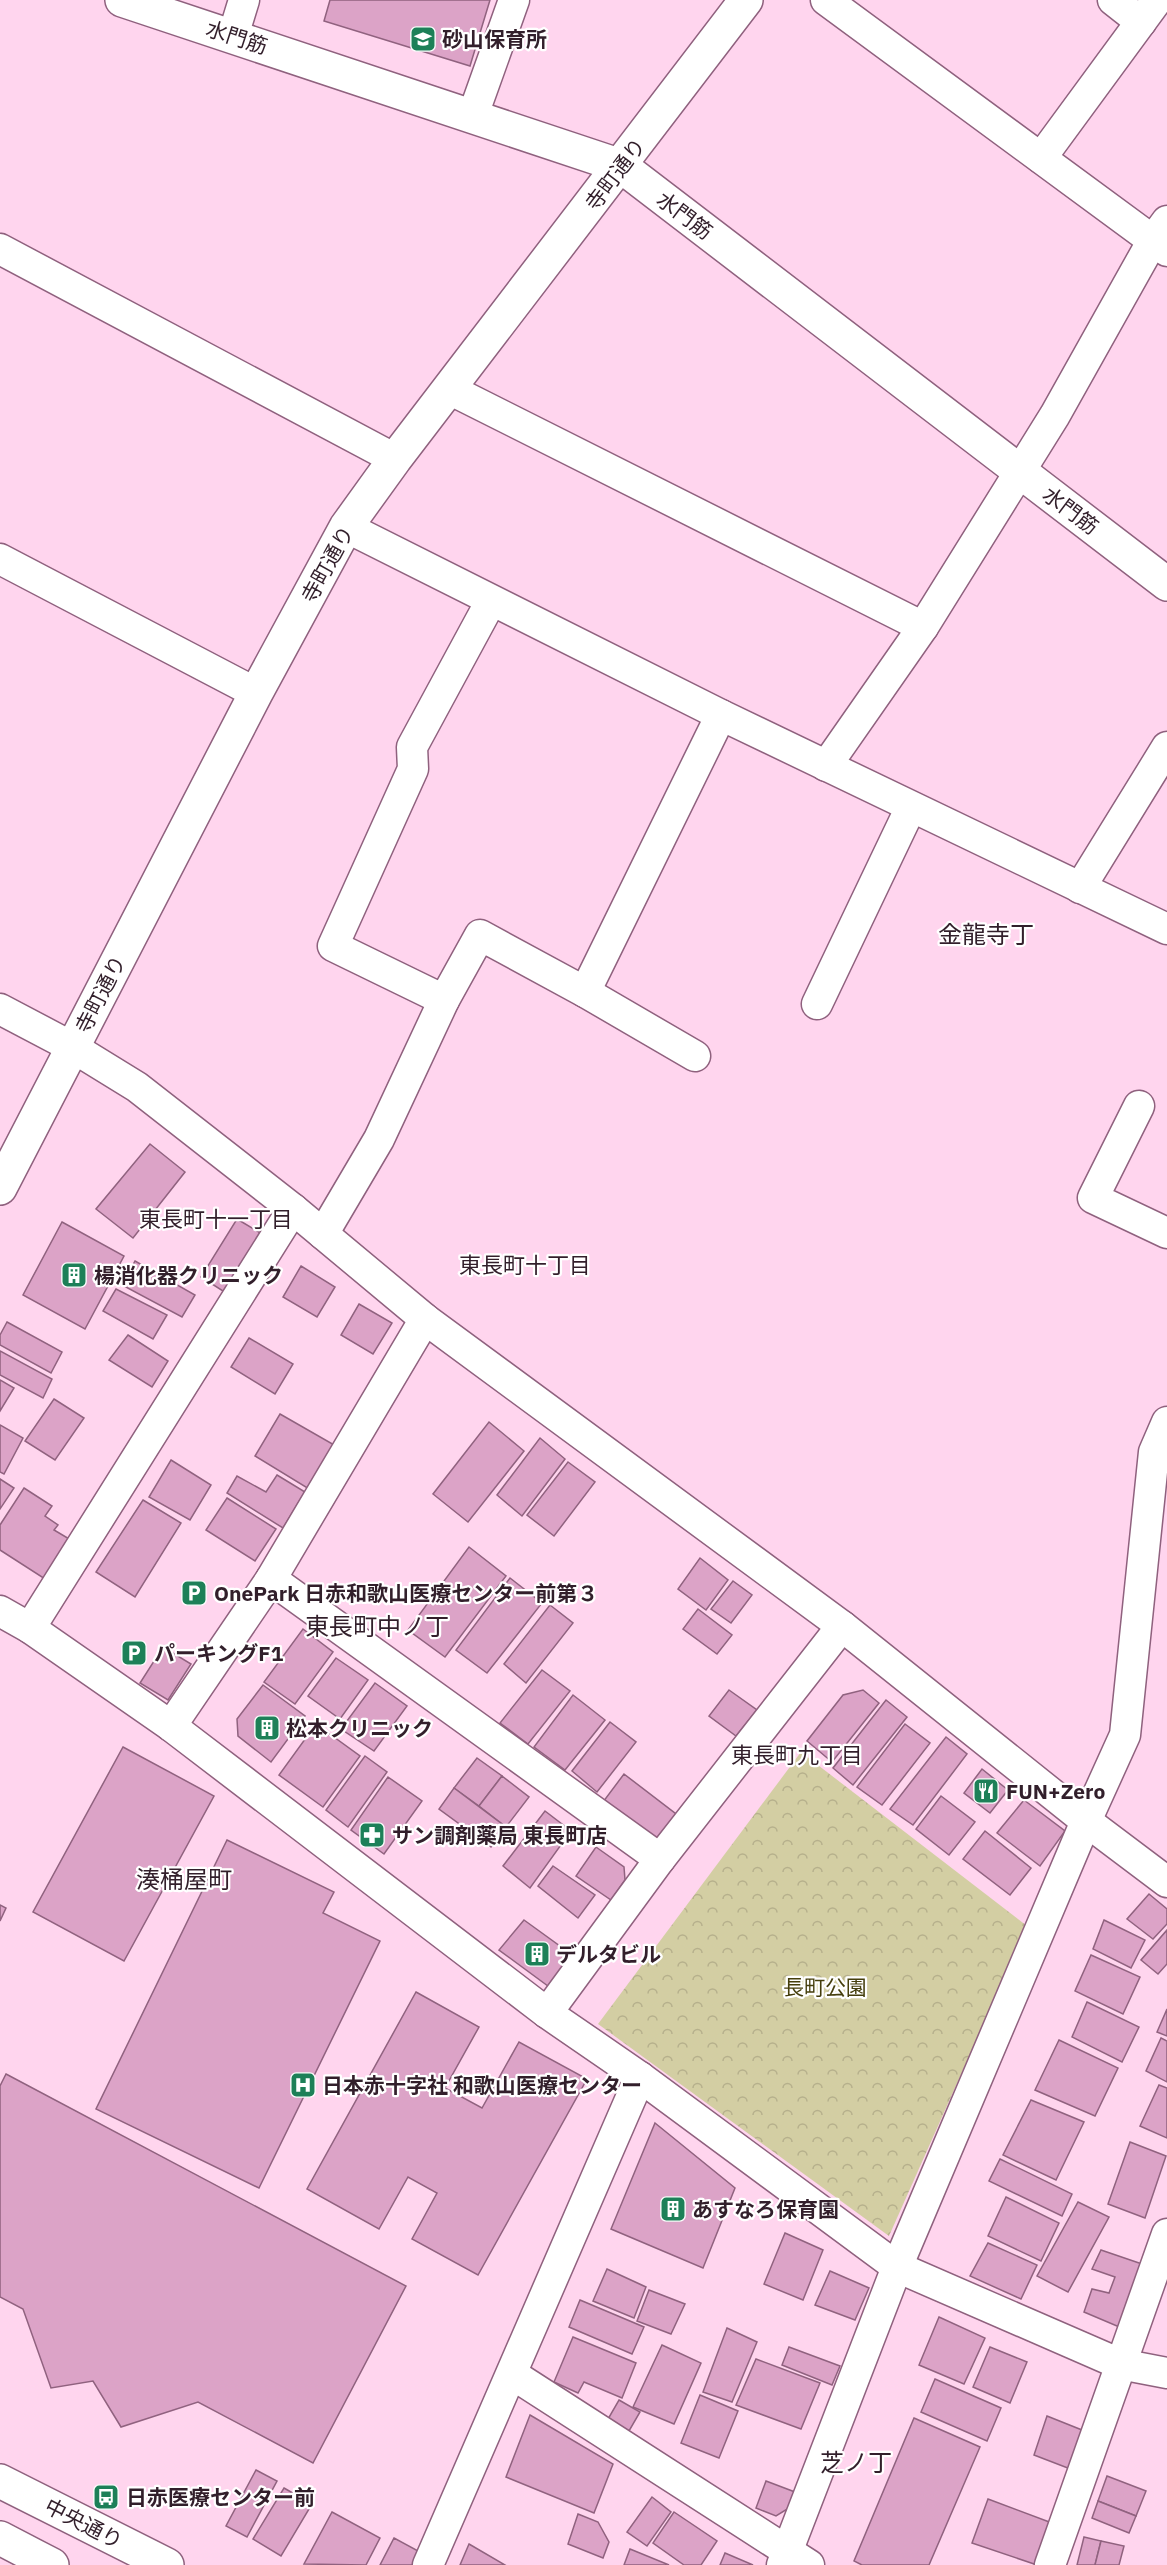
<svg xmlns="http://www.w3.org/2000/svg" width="1167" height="2565" font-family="'IBM Plex Sans','Noto Sans JP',sans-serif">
	<defs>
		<pattern id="park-crowns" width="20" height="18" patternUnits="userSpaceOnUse" patternTransform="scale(1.5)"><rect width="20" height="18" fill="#d3cea3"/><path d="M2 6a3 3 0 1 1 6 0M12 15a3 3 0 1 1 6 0" fill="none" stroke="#b6b08c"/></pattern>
	</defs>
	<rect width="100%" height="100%" fill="#ffd5ee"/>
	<polygon fill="url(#park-crowns)" points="801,1752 1027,1926 889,2236 598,2024"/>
	<g fill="#dca3c7" stroke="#90627f" stroke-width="1.5">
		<polygon points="330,0 490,0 470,66 324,21"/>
		<polygon points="150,1144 185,1172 133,1238 96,1209"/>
		<polygon points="237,1219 262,1234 226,1293 201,1277"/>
		<polygon points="62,1222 124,1256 85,1329 23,1295"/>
		<polygon points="135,1261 195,1295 182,1317 122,1285"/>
		<polygon points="301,1266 335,1287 317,1317 283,1297"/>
		<polygon points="116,1289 167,1315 153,1339 103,1311"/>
		<polygon points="359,1304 392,1323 373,1354 341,1335"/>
		<polygon points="7,1322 62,1352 51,1373 0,1345 0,1335"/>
		<polygon points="128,1335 168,1361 152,1387 109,1360"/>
		<polygon points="249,1338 293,1364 275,1394 231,1367"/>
		<polygon points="0,1351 52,1379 43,1398 0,1375"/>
		<polygon points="0,1380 14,1388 0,1411"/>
		<polygon points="54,1399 84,1418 55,1460 25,1441"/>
		<polygon points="280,1414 336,1446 309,1489 255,1456"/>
		<polygon points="489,1422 524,1451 468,1522 433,1494"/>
		<polygon points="0,1425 23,1438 4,1474 0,1472"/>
		<polygon points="540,1438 565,1459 522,1516 497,1495"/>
		<polygon points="171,1460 211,1485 190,1520 149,1497"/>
		<polygon points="568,1462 595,1482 554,1536 527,1515"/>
		<polygon points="277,1475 305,1492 283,1528 227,1493 237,1476 266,1492"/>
		<polygon points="0,1479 14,1488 0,1509"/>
		<polygon points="24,1488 52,1506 45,1516 58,1525 54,1530 71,1540 45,1579 0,1550 0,1525"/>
		<polygon points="227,1498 276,1529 255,1561 206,1530"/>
		<polygon points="143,1500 181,1523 135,1597 96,1572"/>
		<polygon points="469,1547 506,1576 445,1657 408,1630"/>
		<polygon points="700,1558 728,1580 706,1610 678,1589"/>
		<polygon points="510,1578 542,1603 487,1673 456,1650"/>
		<polygon points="733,1581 752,1595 731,1623 711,1609"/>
		<polygon points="550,1605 573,1623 526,1683 504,1664"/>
		<polygon points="698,1609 732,1635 717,1654 683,1629"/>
		<polygon points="303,1629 333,1652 295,1704 264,1682"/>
		<polygon points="163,1647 191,1664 168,1700 140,1683"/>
		<polygon points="336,1658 368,1680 340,1719 308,1696"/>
		<polygon points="542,1670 570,1691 528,1744 500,1723"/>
		<polygon points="375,1683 407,1706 374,1751 341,1729"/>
		<polygon points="263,1685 305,1716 271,1762 238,1736 237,1719"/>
		<polygon points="729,1690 757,1710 736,1736 709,1716"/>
		<polygon points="863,1690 879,1703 832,1762 807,1741 843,1695"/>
		<polygon points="573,1695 605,1720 565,1770 534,1747"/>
		<polygon points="886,1700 907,1717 853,1785 833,1768"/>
		<polygon points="610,1722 636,1742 597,1792 572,1771"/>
		<polygon points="316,1724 360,1756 323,1807 279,1775"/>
		<polygon points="905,1724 930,1743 882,1805 857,1787"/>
		<polygon points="946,1737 967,1754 913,1825 890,1809"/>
		<polygon points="123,1747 214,1796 124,1961 33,1912"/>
		<polygon points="365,1756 387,1772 348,1827 326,1810"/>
		<polygon points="477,1758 502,1776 479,1806 454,1788"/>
		<polygon points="982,1769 1008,1790 990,1813 964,1793"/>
		<polygon points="624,1774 680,1817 661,1842 603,1802"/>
		<polygon points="502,1776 529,1797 506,1827 479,1806"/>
		<polygon points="388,1777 422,1801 384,1854 351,1830"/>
		<polygon points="454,1788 506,1827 491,1847 439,1809"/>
		<polygon points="941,1796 975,1822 949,1855 916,1829"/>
		<polygon points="1024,1800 1065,1831 1040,1866 997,1833"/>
		<polygon points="545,1811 571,1831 530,1888 503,1866"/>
		<polygon points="985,1831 1031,1868 1010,1895 963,1859"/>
		<polygon points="227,1840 334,1892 323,1913 380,1941 259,2188 96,2109"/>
		<polygon points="596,1847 624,1867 625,1880 611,1900 576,1876"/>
		<polygon points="553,1866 595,1895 578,1918 538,1886"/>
		<polygon points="1149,1894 1167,1909 1167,1924 1153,1939 1127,1919"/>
		<polygon points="0,1905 6,1908 0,1921"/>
		<polygon points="524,1920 575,1957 552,1989 499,1950"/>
		<polygon points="1104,1920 1145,1940 1131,1968 1093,1949"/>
		<polygon points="1167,1930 1167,1964 1158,1974 1141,1960"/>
		<polygon points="1091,1955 1140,1977 1123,2014 1075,1991"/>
		<polygon points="416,1992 479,2027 445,2088 482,2108 519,2042 587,2079 478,2275 412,2239 437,2193 408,2177 379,2229 307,2189"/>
		<polygon points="1087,2002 1139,2027 1122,2062 1072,2037"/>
		<polygon points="1167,2009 1167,2036 1157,2032"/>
		<polygon points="1161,2038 1167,2041 1167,2082 1146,2071"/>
		<polygon points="1059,2040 1118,2068 1095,2116 1035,2090"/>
		<polygon points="6,2074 406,2286 313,2463 198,2402 121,2427 93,2381 51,2388 23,2309 0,2297 0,2086"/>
		<polygon points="1159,2085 1167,2088 1167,2138 1140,2126"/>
		<polygon points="1031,2100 1084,2122 1056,2180 1003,2155"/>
		<polygon points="655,2123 735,2188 703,2268 611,2229"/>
		<polygon points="1130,2142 1166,2156 1145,2218 1108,2204"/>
		<polygon points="1000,2159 1072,2194 1062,2216 989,2181"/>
		<polygon points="1006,2197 1059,2223 1041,2261 988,2236"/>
		<polygon points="1078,2202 1109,2217 1068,2292 1037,2276"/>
		<polygon points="785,2233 823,2250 803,2300 764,2284"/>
		<polygon points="988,2243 1037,2265 1021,2299 970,2276"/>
		<polygon points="1101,2250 1145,2265 1124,2329 1084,2312 1092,2289 1109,2293 1115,2277 1092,2269"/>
		<polygon points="607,2269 646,2287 634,2318 593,2301"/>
		<polygon points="830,2271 869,2288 855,2320 815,2305"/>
		<polygon points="649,2290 685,2304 671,2334 637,2321"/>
		<polygon points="580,2300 644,2327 632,2354 569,2327"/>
		<polygon points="939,2317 985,2338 964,2384 919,2365"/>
		<polygon points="727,2328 757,2342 732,2402 703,2392"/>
		<polygon points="573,2337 636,2363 622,2398 584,2382 578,2393 554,2382"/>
		<polygon points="662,2345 701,2363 674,2424 633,2407"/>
		<polygon points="789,2347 840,2366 832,2385 782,2365"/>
		<polygon points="990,2347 1027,2362 1010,2403 973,2387"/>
		<polygon points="756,2359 820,2383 801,2429 736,2405"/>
		<polygon points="935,2379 1001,2408 987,2441 921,2412"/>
		<polygon points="700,2395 738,2411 719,2458 681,2443"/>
		<polygon points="619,2400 640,2412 629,2431 608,2419"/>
		<polygon points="530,2415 613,2464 594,2513 506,2477"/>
		<polygon points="1047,2416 1087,2432 1073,2470 1034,2455"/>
		<polygon points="914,2418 980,2447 929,2565 862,2565 854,2561"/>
		<polygon points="256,2470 277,2481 247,2537 226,2526"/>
		<polygon points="1107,2476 1146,2491 1136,2516 1098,2501"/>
		<polygon points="766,2481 795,2492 789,2508 776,2516 756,2508"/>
		<polygon points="284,2488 312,2504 281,2556 253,2539"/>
		<polygon points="652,2497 671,2512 647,2546 627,2532"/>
		<polygon points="988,2499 1052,2523 1037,2565 972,2543"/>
		<polygon points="1098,2501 1136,2516 1129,2533 1092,2518"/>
		<polygon points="332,2512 380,2538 366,2565 304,2564"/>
		<polygon points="674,2512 717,2541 701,2565 684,2565 653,2543"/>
		<polygon points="578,2514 598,2522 609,2542 603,2558 568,2544"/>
		<polygon points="1084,2537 1101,2541 1095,2565 1077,2565"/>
		<polygon points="394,2538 420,2552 412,2565 380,2565"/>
		<polygon points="1101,2541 1124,2546 1119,2565 1095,2565"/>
		<polygon points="469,2544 505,2565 460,2565"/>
		<polygon points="630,2549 669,2565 624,2565"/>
		<polygon points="725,2553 753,2565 720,2565"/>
	</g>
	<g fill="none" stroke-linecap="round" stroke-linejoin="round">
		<g stroke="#8f617e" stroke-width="33">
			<g id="street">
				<polyline points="826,0 1167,251"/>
				<polyline points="1113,0 1141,22"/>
				<polyline points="233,36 244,0"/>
				<polyline points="473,115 514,0"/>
				<polyline points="1041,158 1157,0"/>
				<polyline points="0,249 395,459"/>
				<polyline points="449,389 923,627"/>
				<polyline points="346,527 721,715 1167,929"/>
				<polyline points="0,559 256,693"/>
				<polyline points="491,601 412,747 413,769 333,946 444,1000 480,935 585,992 695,1056"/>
				<polyline points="826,766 923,627 1055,415 1153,240 1167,221"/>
				<polyline points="1080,888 1167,747"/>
				<polyline points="585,992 721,715"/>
				<polyline points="817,1004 911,807"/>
				<polyline points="0,1009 72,1047 137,1087 293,1209 425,1319 842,1626 1086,1821 1167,1882"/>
				<polyline points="1139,1106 1093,1198 1167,1233"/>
				<polyline points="323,1234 379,1139 444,1000"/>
				<polyline points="271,1579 660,1859"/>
				<polyline points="0,1611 30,1628 171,1726 547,2013 640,2077 897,2267 1120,2364 1167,2373"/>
				<polyline points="30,1628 293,1209"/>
				<polyline points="171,1726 271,1579 425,1319"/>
				<polyline points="547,2013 660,1859 842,1626"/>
				<polyline points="512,2374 809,2565"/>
				<polyline points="428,2565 640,2077"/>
				<polyline points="782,2565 897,2267 1086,1821 1125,1735 1154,1452 1167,1422"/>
				<polyline points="1050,2565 1167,2234"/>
			</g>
		</g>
		<g stroke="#8f617e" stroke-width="36">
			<g id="secondary">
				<polyline points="122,0 621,166 1167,584"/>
				<polyline points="0,1188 256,693 346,527 395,459 746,0"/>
			</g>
		</g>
		<g stroke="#8f617e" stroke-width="36">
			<g id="highway">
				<polyline points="0,2481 167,2565"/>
				<polyline points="0,2538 52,2565"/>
			</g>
		</g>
		<use href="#street" stroke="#fff" stroke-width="30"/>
		<use href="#secondary" stroke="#fff" stroke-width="33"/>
		<use href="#highway" stroke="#fff" stroke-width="33"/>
	</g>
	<defs>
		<g id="school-square" transform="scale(1.35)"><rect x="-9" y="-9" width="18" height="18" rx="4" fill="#1d8058" stroke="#fff"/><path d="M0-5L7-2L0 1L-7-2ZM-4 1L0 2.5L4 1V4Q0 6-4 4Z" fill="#fff"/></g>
		<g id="building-square" transform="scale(1.35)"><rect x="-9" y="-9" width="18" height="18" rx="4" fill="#1d8058" stroke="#fff"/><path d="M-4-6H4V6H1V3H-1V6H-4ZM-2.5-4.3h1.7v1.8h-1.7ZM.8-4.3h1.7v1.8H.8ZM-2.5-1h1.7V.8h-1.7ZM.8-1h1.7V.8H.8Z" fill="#fff"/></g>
		<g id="parking-square" transform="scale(1.35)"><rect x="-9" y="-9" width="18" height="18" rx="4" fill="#1d8058" stroke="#fff"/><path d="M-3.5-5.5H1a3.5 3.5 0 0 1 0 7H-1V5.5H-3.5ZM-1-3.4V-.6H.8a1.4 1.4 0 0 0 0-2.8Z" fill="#fff"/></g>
		<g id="restaurant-square" transform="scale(1.35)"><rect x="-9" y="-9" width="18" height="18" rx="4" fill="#1d8058" stroke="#fff"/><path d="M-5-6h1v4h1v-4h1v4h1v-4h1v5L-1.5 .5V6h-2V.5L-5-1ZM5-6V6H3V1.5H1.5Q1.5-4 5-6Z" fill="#fff"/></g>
		<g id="pharmacy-square" transform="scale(1.35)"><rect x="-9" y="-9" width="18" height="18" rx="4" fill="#1d8058" stroke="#fff"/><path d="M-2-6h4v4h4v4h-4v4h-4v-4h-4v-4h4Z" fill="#fff"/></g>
		<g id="hospital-square" transform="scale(1.35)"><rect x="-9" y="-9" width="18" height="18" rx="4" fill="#1d8058" stroke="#fff"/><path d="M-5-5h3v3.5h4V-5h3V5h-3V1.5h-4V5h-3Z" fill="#fff"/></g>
		<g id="bus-square" transform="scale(1.35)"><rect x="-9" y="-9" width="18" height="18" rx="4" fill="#1d8058" stroke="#fff"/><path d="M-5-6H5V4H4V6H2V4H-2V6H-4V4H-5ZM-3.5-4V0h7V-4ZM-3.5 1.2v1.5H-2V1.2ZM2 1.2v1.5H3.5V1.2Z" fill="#fff"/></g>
	</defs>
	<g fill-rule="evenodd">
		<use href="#school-square" x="423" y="39"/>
		<use href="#building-square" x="74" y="1275"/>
		<use href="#parking-square" x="194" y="1593"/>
		<use href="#parking-square" x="134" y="1653"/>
		<use href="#building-square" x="267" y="1728"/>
		<use href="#restaurant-square" x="986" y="1791"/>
		<use href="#pharmacy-square" x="372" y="1835"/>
		<use href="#building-square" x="537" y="1954"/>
		<use href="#hospital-square" x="303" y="2085"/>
		<use href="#building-square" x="673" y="2209"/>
		<use href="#bus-square" x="106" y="2497"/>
	</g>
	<g text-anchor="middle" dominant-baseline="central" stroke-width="4.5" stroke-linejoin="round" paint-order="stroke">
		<g font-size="21" fill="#321f2b" stroke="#fff">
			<text transform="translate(237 37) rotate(18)">水門筋</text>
			<text transform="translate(615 174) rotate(-53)">寺町通り</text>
			<text transform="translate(685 215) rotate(37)">水門筋</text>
			<text transform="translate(1071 510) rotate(37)">水門筋</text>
			<text transform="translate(327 564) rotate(-61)">寺町通り</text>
			<text transform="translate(100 994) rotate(-63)">寺町通り</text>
			<text transform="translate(84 2523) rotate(27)">中央通り</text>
		</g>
		<g font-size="21" font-weight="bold" fill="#321f2b" stroke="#fff" text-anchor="start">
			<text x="442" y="39">砂山保育所</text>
			<text x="94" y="1275">楊消化器クリニック</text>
			<text x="214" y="1593">OnePark 日赤和歌山医療センター前第３</text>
			<text x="154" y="1653">パーキングF1</text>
			<text x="286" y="1728">松本クリニック</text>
			<text x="1006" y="1791">FUN+Zero</text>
			<text x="392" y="1835">サン調剤薬局 東長町店</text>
			<text x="556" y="1954">デルタビル</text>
			<text x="322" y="2085">日本赤十字社 和歌山医療センター</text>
			<text x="692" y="2209">あすなろ保育園</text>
			<text x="126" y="2497">日赤医療センター前</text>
		</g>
		<g font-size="21" fill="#453e0c" stroke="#fff">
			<text x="825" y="1987">長町公園</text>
		</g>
		<g font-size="22" fill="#321f2b" stroke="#fff">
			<text x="216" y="1218">東長町十一丁目</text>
			<text x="525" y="1264">東長町十丁目</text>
			<text x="797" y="1754">東長町九丁目</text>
		</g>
		<g font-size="24" fill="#321f2b" stroke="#fff">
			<text x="986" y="934">金龍寺丁</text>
			<text x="377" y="1626">東長町中ノ丁</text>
			<text x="184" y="1879">湊桶屋町</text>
			<text x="856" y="2462">芝ノ丁</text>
		</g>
	</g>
</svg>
